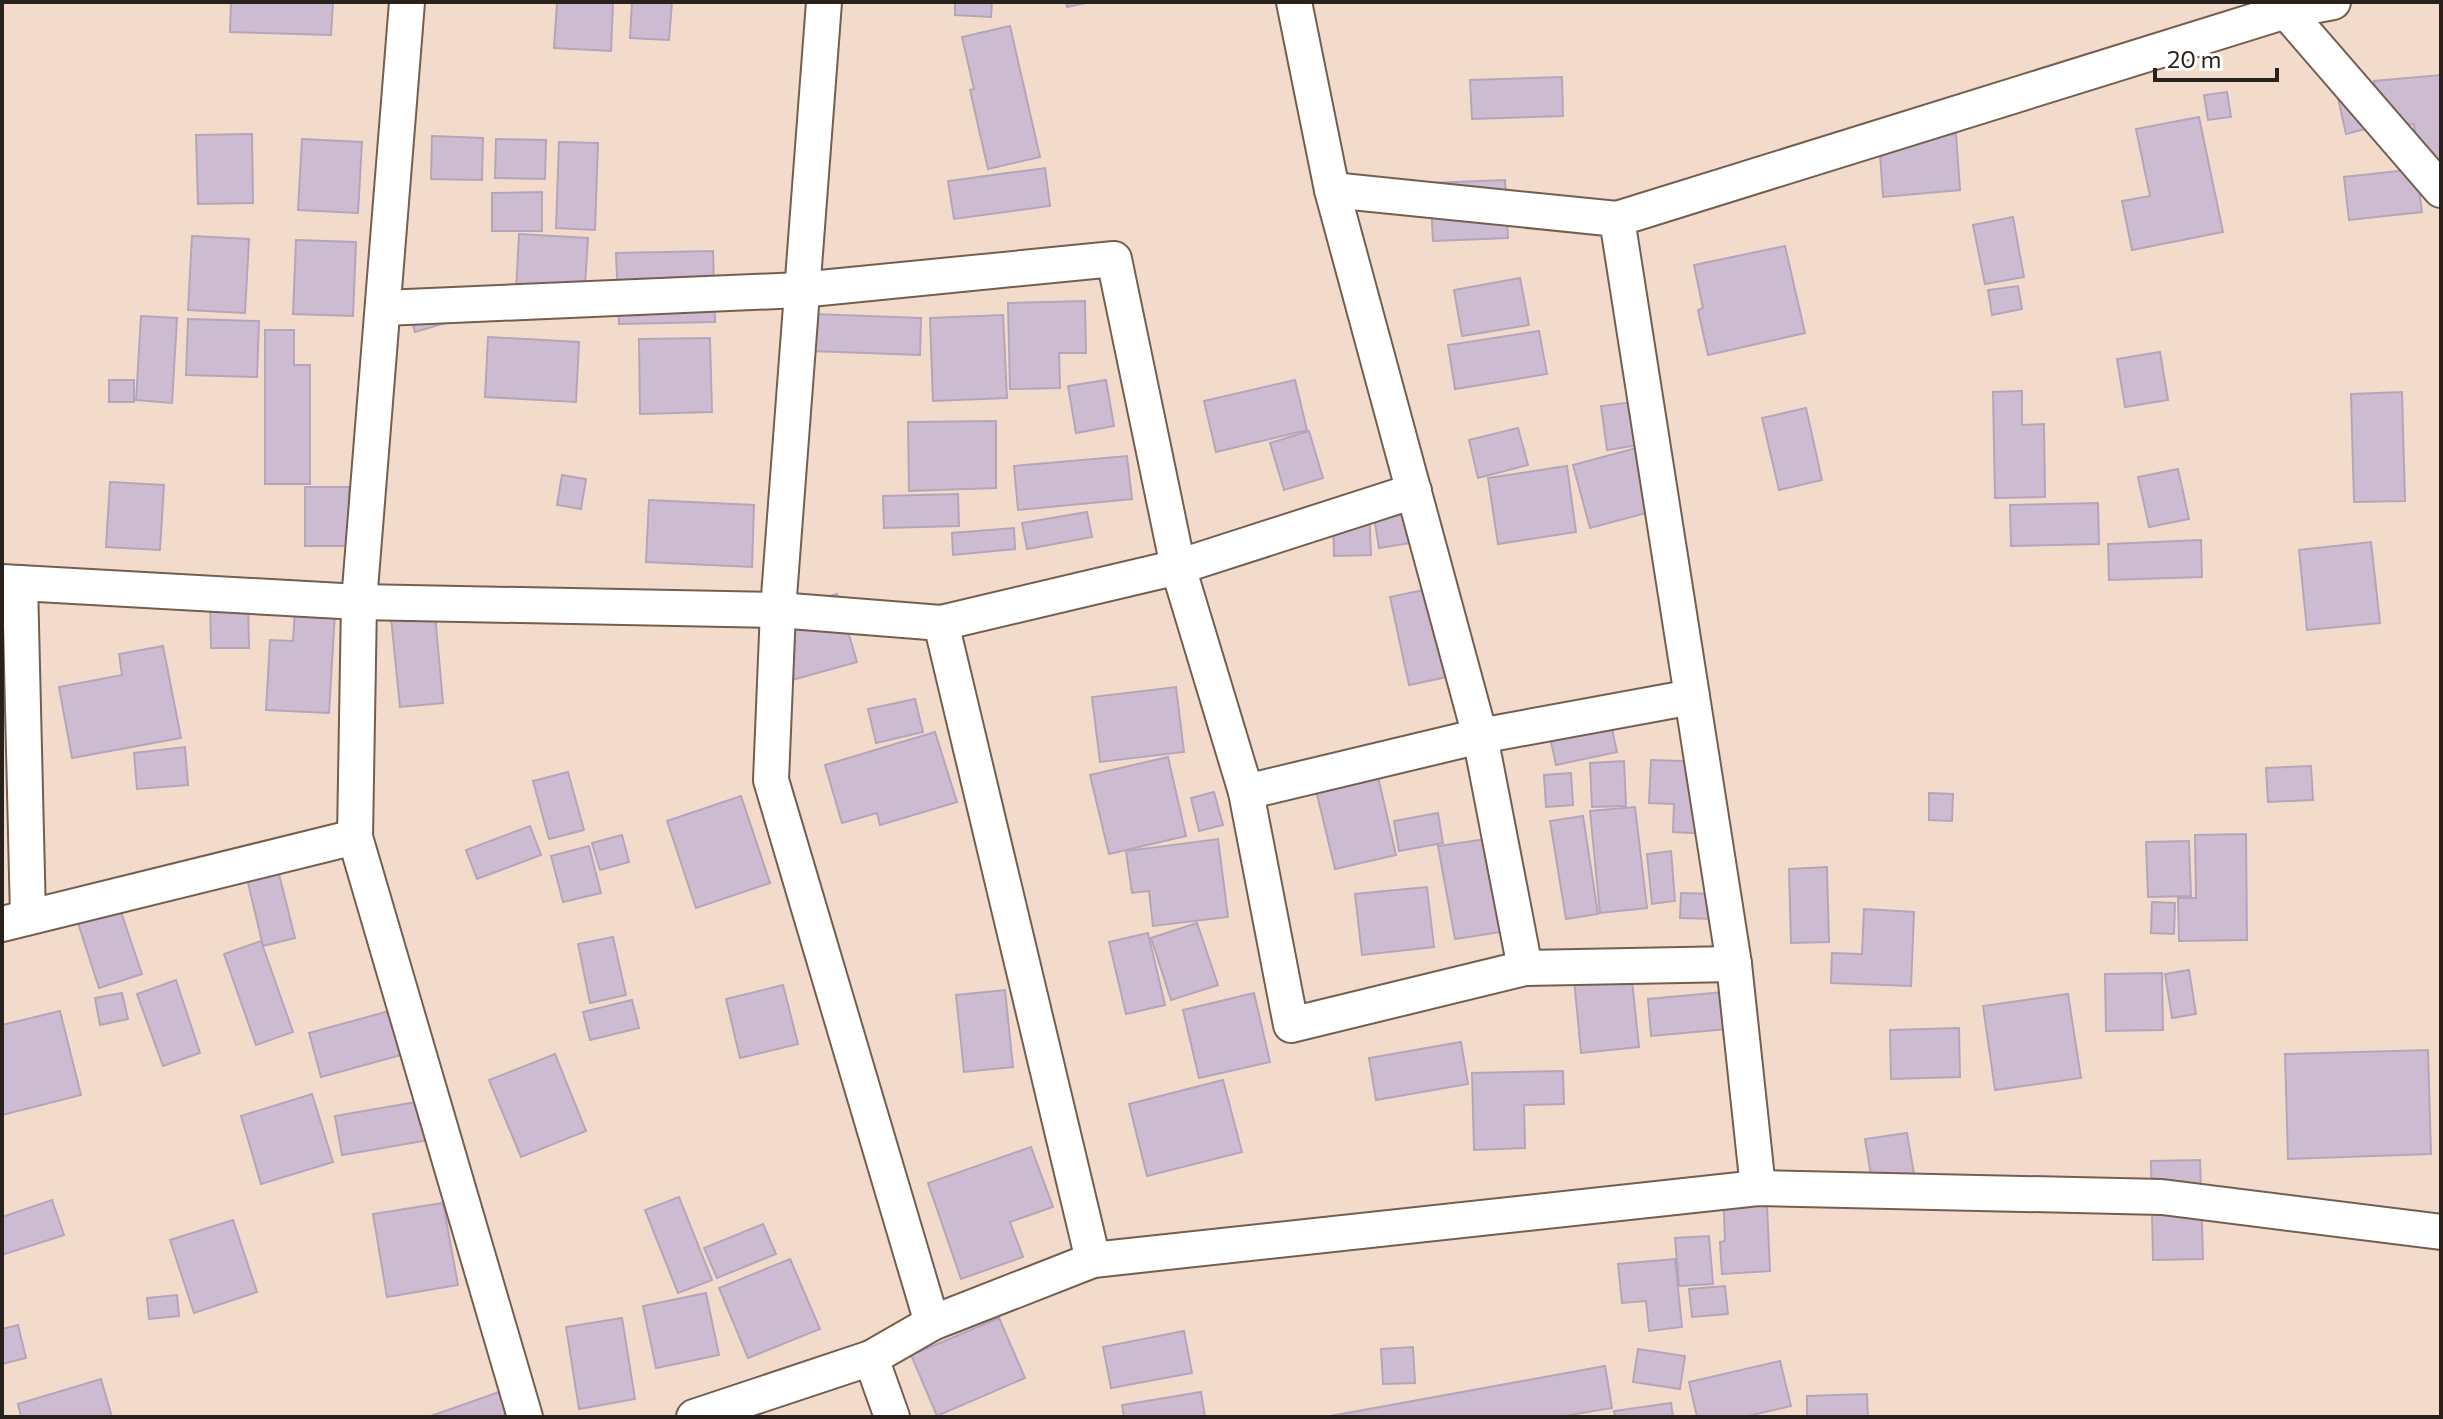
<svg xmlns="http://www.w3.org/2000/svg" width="2443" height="1419" font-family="Commissioner,sans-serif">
	<rect width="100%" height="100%" fill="#f3dbcb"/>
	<g fill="#cdbcd1" stroke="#b5a5ba" stroke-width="2">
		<polygon points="231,2 333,2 331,35 230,32"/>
		<polygon points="557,2 613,2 611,51 554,48"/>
		<polygon points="632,2 672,2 669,40 630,38"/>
		<polygon points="955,2 992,2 991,17 955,15"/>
		<polygon points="1066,2 1090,2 1067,7"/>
		<polygon points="1010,26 1040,157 988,169 970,90 974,89 962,37"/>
		<polygon points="2441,75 2441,166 2418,168 2414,124 2378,127 2374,81"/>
		<polygon points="1562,77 1563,116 1472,119 1470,80"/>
		<polygon points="2368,91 2377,126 2346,134 2338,98"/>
		<polygon points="2227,92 2231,117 2208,120 2204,95"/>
		<polygon points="2199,117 2223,232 2132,250 2122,201 2150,196 2136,129"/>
		<polygon points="252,134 253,203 198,204 196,135"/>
		<polygon points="1956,134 1960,190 1883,197 1879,140"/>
		<polygon points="432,136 483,138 482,180 431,179"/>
		<polygon points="302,139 362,142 358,213 298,210"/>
		<polygon points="496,139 546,140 545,179 495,178"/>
		<polygon points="559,142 598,143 595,230 556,228"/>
		<polygon points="1045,168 1050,206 954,219 948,181"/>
		<polygon points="2416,169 2422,212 2349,220 2344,177"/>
		<polygon points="1505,180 1508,238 1433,241 1430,183"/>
		<polygon points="542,192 542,231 492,231 492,193"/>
		<polygon points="2013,217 2024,277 1985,284 1973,225"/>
		<polygon points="519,234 588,238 583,316 515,312"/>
		<polygon points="192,236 249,239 245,313 188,310"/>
		<polygon points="296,240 356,242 353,316 293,314"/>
		<polygon points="1785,246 1805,333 1708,355 1698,310 1703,308 1694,265"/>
		<polygon points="713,251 715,322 619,324 616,253"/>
		<polygon points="1520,278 1529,325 1462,336 1454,290"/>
		<polygon points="2018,286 2022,309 1992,315 1988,290"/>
		<polygon points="438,299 445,323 415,332 408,308"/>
		<polygon points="1085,301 1086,353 1059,353 1060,388 1010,389 1008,303"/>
		<polygon points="813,314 921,318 920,355 812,351"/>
		<polygon points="1003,315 1007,398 933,401 930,318"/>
		<polygon points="141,316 177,318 172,403 136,400"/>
		<polygon points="188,319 259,321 257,377 186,375"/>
		<polygon points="265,330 294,330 294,365 310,365 310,484 265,484"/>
		<polygon points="1539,331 1547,374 1455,389 1448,345"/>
		<polygon points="488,337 579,342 576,402 485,397"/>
		<polygon points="710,338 712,412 640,414 639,339"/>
		<polygon points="2160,352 2168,400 2125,407 2117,359"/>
		<rect x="109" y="380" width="25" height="22"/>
		<polygon points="1106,380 1114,426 1076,433 1068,386"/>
		<polygon points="1295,380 1307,430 1216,452 1204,401"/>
		<polygon points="2022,391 2022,425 2044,424 2045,497 1995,498 1993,392"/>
		<polygon points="2402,392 2405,501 2354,502 2351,394"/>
		<polygon points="1633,402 1639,445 1607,450 1601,406"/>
		<polygon points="1806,408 1822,480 1779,490 1762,418"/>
		<polygon points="996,421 996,488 909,491 908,422"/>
		<polygon points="1518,428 1528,465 1478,478 1469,440"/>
		<polygon points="1309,431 1323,478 1284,490 1270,443"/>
		<polygon points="1644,446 1661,509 1590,528 1573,465"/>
		<polygon points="1127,456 1132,499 1018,510 1014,466"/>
		<polygon points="1567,466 1576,532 1498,544 1488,478"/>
		<polygon points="2178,469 2189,519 2149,527 2138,477"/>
		<polygon points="562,475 586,479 581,509 557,505"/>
		<polygon points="110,482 164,485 160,550 106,547"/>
		<rect x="305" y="487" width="44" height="59"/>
		<polygon points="958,494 959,526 884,528 883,496"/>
		<polygon points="649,500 754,505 752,567 646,562"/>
		<polygon points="1423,502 1429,540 1379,548 1373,510"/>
		<polygon points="2098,503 2099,544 2011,546 2010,505"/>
		<polygon points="1333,509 1369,509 1371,555 1334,556"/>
		<polygon points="1087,512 1092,537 1027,549 1022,523"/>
		<polygon points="1014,528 1015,549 953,555 952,533"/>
		<polygon points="2201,540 2202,577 2109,580 2108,544"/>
		<polygon points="2371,542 2380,623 2307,630 2299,550"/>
		<polygon points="1433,588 1452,676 1409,685 1390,597"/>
		<polygon points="837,594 857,662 792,680 773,612"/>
		<polygon points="248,598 249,648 211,648 210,599"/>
		<polygon points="434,603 443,703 400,707 390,608"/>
		<polygon points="295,610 335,612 329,713 266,710 270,640 293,641"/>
		<polygon points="163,646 181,738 72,758 59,687 122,675 119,654"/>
		<polygon points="1176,687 1184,752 1100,762 1092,697"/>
		<polygon points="915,699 923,732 876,743 868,709"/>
		<polygon points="1609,715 1617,752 1556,765 1548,728"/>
		<polygon points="935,732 957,802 880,825 877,813 842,823 825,765"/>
		<polygon points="185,747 188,785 137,789 134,753"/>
		<polygon points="1168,757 1186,836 1109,854 1090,775"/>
		<polygon points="1651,760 1711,762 1708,834 1673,832 1674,804 1649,803"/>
		<polygon points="1624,761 1626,806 1592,807 1590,763"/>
		<polygon points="2311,766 2313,800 2268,802 2266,768"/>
		<polygon points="2,768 3,840 2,840"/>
		<polygon points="1376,768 1396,855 1335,869 1314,782"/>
		<polygon points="568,772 584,830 549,839 533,781"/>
		<polygon points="1571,773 1573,805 1546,807 1544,775"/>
		<polygon points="1214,792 1223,825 1199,831 1191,798"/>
		<polygon points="1929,793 1953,794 1952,821 1929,820"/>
		<polygon points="741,796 770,883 696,908 667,821"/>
		<polygon points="1635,807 1647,908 1600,913 1590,811"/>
		<polygon points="1438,813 1443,843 1399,851 1394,821"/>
		<polygon points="1583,816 1598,914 1566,919 1550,821"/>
		<polygon points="530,826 541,855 477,879 466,850"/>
		<polygon points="2246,834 2247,940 2179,941 2178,898 2196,898 2195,835"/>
		<polygon points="622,835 629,862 600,870 592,843"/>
		<polygon points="1218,839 1228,917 1153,926 1149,891 1132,893 1126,851"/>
		<polygon points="1487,839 1501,932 1455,939 1438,846"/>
		<polygon points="2189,841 2191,896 2148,897 2146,842"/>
		<polygon points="589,846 601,893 563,902 551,856"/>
		<polygon points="1671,851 1675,901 1652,904 1647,854"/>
		<polygon points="275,858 295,938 263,946 244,866"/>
		<polygon points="1827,867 1829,942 1791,943 1789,869"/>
		<polygon points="1427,887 1434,947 1362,955 1355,894"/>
		<polygon points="1681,893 1717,894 1716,919 1680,918"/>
		<polygon points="2152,902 2175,903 2174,934 2151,933"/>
		<polygon points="120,909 142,974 99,988 78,923"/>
		<polygon points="1864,909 1914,912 1911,986 1831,983 1832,953 1862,954"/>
		<polygon points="1197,923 1218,985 1171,1000 1151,938"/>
		<polygon points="1148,933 1165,1005 1126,1014 1109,942"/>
		<polygon points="613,937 626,995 590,1003 578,944"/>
		<polygon points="261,941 293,1032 256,1045 224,954"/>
		<polygon points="1630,962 1639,1047 1581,1053 1573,968"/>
		<polygon points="2189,970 2196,1014 2172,1018 2165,974"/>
		<polygon points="2162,973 2163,1030 2106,1031 2105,974"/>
		<polygon points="176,980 200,1053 163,1066 137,994"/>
		<polygon points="783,985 798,1044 740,1058 726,999"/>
		<polygon points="1005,990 1013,1067 964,1072 956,995"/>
		<polygon points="1734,991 1738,1028 1651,1036 1648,999"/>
		<polygon points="122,993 128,1019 100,1025 95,998"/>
		<polygon points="1254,993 1270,1062 1199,1078 1183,1010"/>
		<polygon points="2068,994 2081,1078 1995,1090 1983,1006"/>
		<polygon points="632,1000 639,1028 590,1040 583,1012"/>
		<polygon points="60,1011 81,1095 2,1115 2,1025"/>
		<polygon points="389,1011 401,1055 321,1077 309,1033"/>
		<polygon points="1959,1028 1960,1077 1891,1079 1890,1030"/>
		<polygon points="1461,1042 1468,1084 1376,1100 1369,1058"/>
		<polygon points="2428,1050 2431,1154 2288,1159 2285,1054"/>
		<polygon points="555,1054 586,1131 521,1157 489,1080"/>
		<polygon points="1563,1071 1564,1104 1524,1105 1525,1148 1474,1150 1472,1073"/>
		<polygon points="1223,1080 1242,1152 1147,1176 1129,1104"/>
		<polygon points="312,1094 333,1162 261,1184 241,1116"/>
		<polygon points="422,1101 429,1140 342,1155 335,1116"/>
		<polygon points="1907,1133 1915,1180 1873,1187 1865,1139"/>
		<polygon points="1031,1147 1053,1207 1010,1222 1023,1257 961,1279 928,1183"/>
		<polygon points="2200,1160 2203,1259 2153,1260 2151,1161"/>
		<polygon points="1766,1184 1770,1271 1722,1274 1720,1242 1725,1241 1723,1186"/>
		<polygon points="679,1197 712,1280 678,1293 645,1210"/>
		<polygon points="52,1200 64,1235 2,1255 2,1217"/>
		<polygon points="443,1203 458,1285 387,1297 373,1214"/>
		<polygon points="233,1220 257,1292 194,1313 170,1240"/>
		<polygon points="763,1224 776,1254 717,1278 704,1248"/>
		<polygon points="1709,1236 1713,1284 1679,1286 1675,1238"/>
		<polygon points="790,1259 820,1329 748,1358 719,1288"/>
		<polygon points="1675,1259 1682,1327 1649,1331 1646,1301 1622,1303 1618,1264"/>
		<polygon points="1725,1286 1728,1314 1692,1317 1689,1289"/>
		<polygon points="706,1293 719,1355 656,1368 643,1306"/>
		<polygon points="177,1295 179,1316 149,1319 147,1298"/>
		<polygon points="622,1318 635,1399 579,1409 566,1327"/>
		<polygon points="999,1318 1025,1378 937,1416 911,1355"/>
		<polygon points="18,1325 26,1358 2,1364 2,1329"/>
		<polygon points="1184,1331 1192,1373 1111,1388 1103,1347"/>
		<polygon points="1413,1347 1415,1383 1383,1384 1381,1349"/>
		<polygon points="1638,1349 1685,1356 1680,1389 1633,1382"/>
		<polygon points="1780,1361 1791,1406 1744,1417 1697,1417 1689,1382"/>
		<polygon points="1605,1366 1612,1408 1558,1417 1325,1417"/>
		<polygon points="101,1379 112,1417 21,1417 18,1404"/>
		<polygon points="499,1392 508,1417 432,1417 431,1416"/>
		<polygon points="1201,1392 1205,1417 1124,1417 1122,1405"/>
		<polygon points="1867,1394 1868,1417 1807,1417 1807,1396"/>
		<polygon points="1671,1403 1673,1417 1615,1417 1614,1411"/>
	</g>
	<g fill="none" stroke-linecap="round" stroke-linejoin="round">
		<g stroke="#735e50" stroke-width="38">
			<g id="minor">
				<polyline points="407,2 359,602 355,837 525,1417"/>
				<polyline points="824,2 778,610 771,780 932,1323"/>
				<polyline points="1294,2 1332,190 1480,736 1525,968"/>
				<polyline points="2285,2 2286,11 2441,190"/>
				<polyline points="1332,190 1617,219 1734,964 1758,1188"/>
				<polyline points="1617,219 2286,11 2333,2"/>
				<polyline points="384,308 800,290 1114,259 1178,567 1246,792 1291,1025 1525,968 1734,964"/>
				<polyline points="2,582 359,602 778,610 941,623 1178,567 1414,491"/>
				<polyline points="20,583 28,917"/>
				<polyline points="941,623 1093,1260"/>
				<polyline points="1246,792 1480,736 1692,697"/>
				<polyline points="2,924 355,837"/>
				<polyline points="871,1358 892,1417"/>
				<polyline points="694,1417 871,1358 932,1323 1093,1260 1758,1188 2162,1197 2441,1232"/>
			</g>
		</g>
		<use href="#minor" stroke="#fff" stroke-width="34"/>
	</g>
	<rect width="2443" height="1419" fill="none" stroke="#29211b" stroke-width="8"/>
	<path d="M2155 68v12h122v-12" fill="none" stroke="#29211b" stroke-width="4"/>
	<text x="2167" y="68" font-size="24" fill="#29211b" stroke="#ffffff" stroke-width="6" paint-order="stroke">20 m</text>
</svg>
